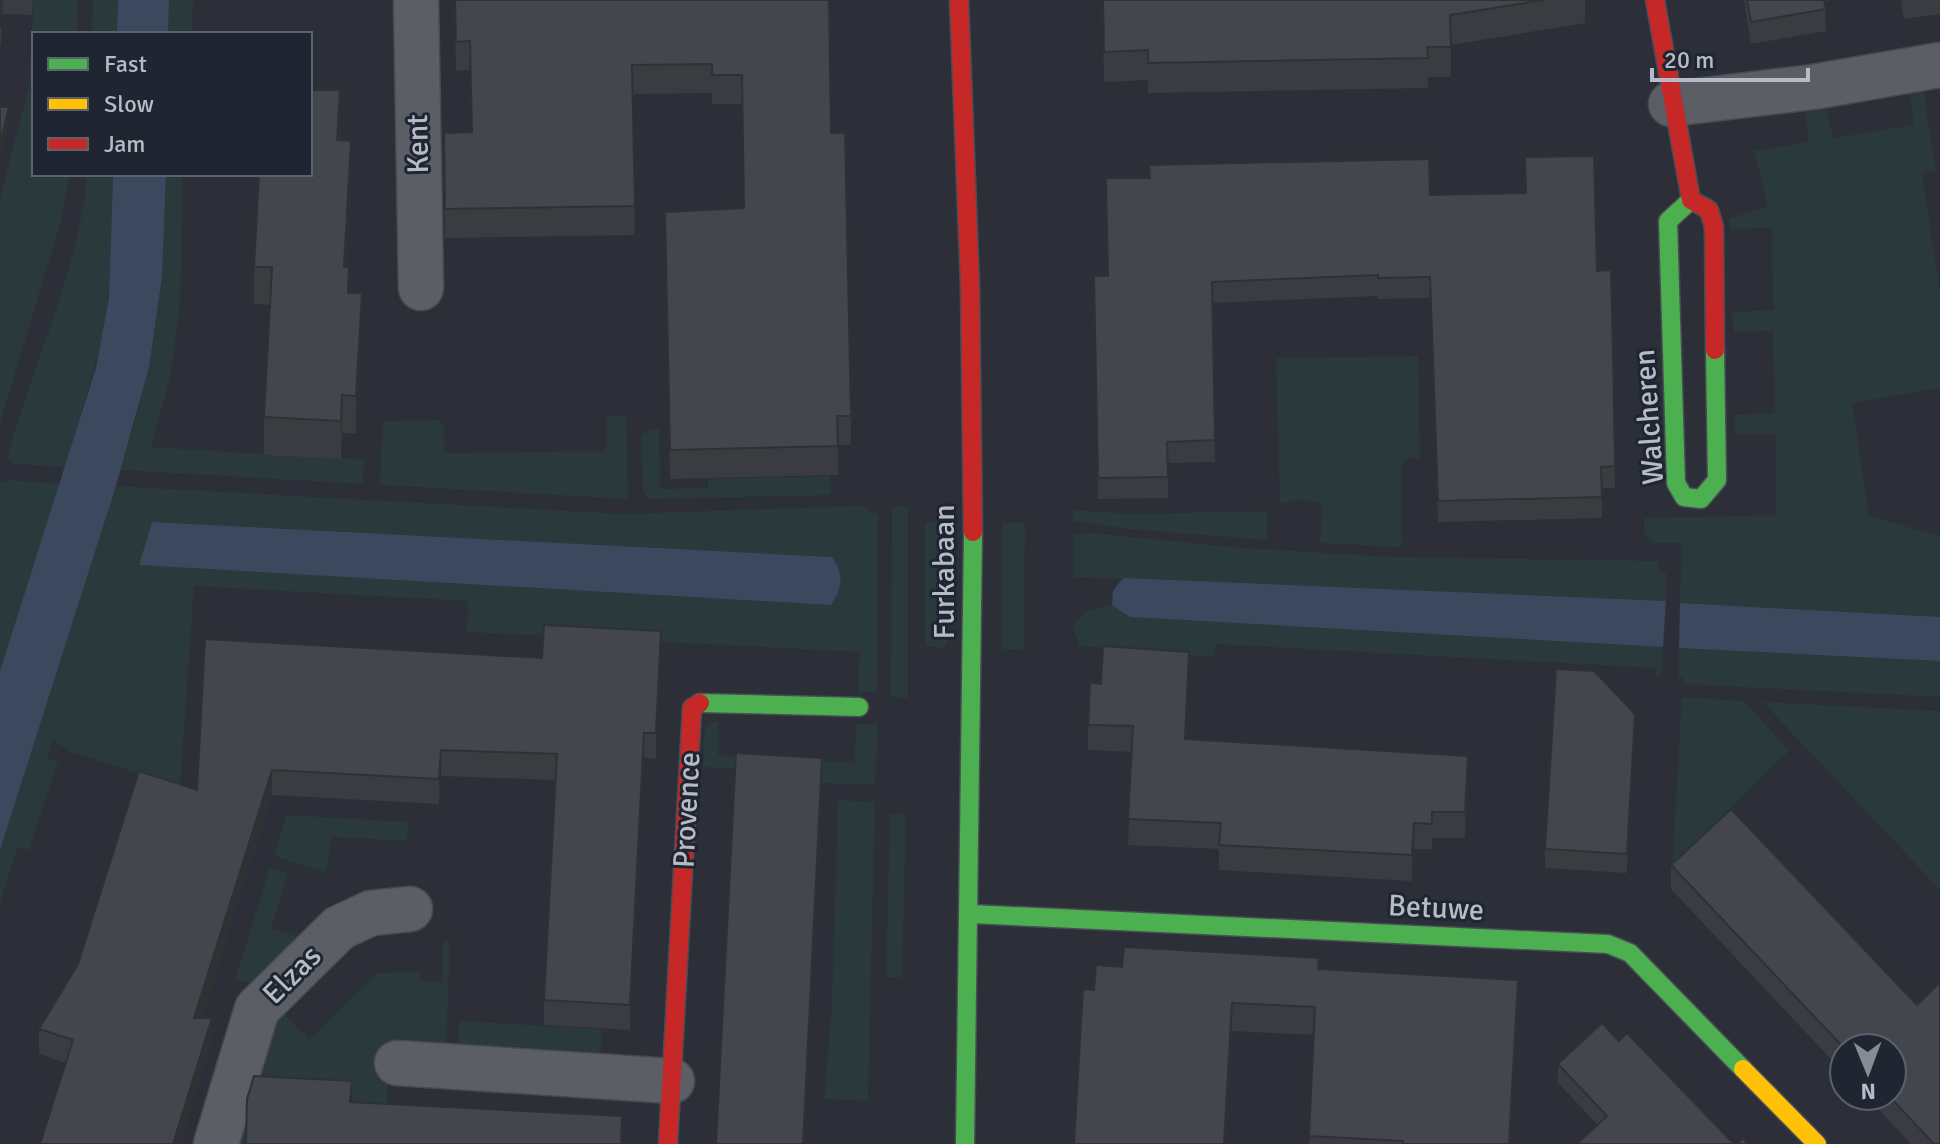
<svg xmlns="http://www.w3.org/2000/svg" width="1940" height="1144" font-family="Signika,sans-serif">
	<rect width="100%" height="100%" fill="#2c2f37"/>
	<g fill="#2a393c" fill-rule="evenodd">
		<polygon points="34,0 78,0 77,34 34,34 34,86 29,84"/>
		<polygon points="93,0 118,0 117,34 92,34"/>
		<polygon points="169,0 193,0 192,34 168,34"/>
		<polygon points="1923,88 1936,171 1917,174 1922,174 1940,292 1940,388 1852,403 1869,516 1940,536 1940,617 1680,603 1682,543 1652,543 1644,535 1644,518 1776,515 1776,434 1735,434 1734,415 1775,413 1773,331 1734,332 1732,312 1773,310 1772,228 1730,229 1729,218 1768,207 1754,151 1809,142 1805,108 1825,105 1833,138 1914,125 1909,92"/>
		<polygon points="28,89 34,91 34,174 70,174 60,224 0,423 0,200"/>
		<path d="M87,174H113L109,298L103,337L66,467L15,464L7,459C32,364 79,273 87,174Z"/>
		<path d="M166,174H183L180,302L171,375L151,447L364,460L363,484L120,470C153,374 162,276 166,174Z"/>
		<polygon points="1418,356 1420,460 1410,456 1401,467 1402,547 1320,543 1322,507 1318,502 1299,499 1280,504 1276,358"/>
		<polygon points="607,416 626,416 628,499 380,485 383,421 440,420 444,426 445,453 606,451"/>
		<polygon points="659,429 660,489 708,488 708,479 830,476 831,495 648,499 643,492 641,437 646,430"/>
		<polygon points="8,480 60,484 0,671 0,483"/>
		<path d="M116,486L622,514L861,506L878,515L877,692H858L860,652L467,632L468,601L194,586L180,786L73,753L53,740L47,758L58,762L29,850L17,848L0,903V849ZM152,522L832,557C843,576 842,586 831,605L140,565Z"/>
		<polygon points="892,506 908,506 908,698 891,697"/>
		<polygon points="1073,510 1136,514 1267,511 1267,540 1129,529 1073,521"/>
		<polygon points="925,522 948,523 947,642 944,648 925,646"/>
		<polygon points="1002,523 1025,523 1024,650 1002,649"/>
		<polygon points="1091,533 1230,547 1394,557 1657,561 1661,573 1666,573 1666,601 1073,577 1074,534"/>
		<polygon points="1112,605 1130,617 1663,647 1662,675 1656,675 1655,668 1216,644 1214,657 1080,646 1072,626 1085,612"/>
		<polygon points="1679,648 1940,661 1940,697 1683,684 1683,677 1678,677"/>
		<polygon points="1682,697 1744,701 1789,751 1732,806 1731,832 1671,889"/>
		<polygon points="1763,702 1940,711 1940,890"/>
		<polygon points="718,721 718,755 854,763 857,724 878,724 875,785 773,781 772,771 703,767 705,726"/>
		<polygon points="838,800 875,802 868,1101 824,1099 832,1004"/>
		<polygon points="890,814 906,814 902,977 886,977"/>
		<polygon points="287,815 408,822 407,841 331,837 326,872 274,856"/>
		<polygon points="270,868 288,874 271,928 304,939 256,984 235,979"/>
		<polygon points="443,941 450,942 446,1048 390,1046 386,1117 352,1115 352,1086 251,1081 246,1144 229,1144 264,1035 284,1014 309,1040 378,973 420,972 421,981 442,982"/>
		<polygon points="459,1021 602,1029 600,1057 458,1049"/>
	</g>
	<g fill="#3c485e">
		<polygon points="118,0 169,0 168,34 117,34"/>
		<polygon points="113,174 166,174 162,276 149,367 116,486 0,850 0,671 96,368 109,298"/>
		<path d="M152,522L832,557C844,576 843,585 831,605L139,565Z"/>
		<polygon points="1123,578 1666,601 1663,647 1130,617 1112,605 1113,591"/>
		<polygon points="1680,603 1940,617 1940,661 1679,648"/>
	</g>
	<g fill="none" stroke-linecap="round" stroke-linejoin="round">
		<g stroke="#484a50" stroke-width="47">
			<g id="street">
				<polyline points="416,0 421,288"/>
				<polyline points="1671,104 1813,87 1940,65"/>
				<polyline points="397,1063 672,1081"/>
				<polyline points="216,1144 257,1009 339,928 371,913 410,909"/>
			</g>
		</g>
		<g stroke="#494c54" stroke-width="21">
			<g id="fast">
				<polyline points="1691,200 1668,221 1676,483 1684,497 1701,499 1717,480 1715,350"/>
				<polyline points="700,703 859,707"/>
				<polyline points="971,914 1608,944 1630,953 1743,1069"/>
				<polyline points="965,1144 973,532"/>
			</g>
		</g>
		<g stroke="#494c54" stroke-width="21">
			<polyline id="slow" points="1743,1069 1817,1144"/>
		</g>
		<g stroke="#494c54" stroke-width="21">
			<g id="jam">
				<polyline points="959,0 970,285 973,532"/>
				<polyline points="1655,0 1691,200 1709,210 1714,227 1715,350"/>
				<polyline points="668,1144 692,708 700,703"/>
			</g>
		</g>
		<use href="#street" stroke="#5b5e65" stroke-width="44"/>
		<use href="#fast" stroke="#4caf50" stroke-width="18"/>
		<use href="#slow" stroke="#ffc107" stroke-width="18"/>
		<use href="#jam" stroke="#c62828" stroke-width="18"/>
	</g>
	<g fill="#3a3c41">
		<polygon points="0,0 33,0 32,15 2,14 1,46 0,46"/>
		<polygon points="454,0 829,0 831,133 851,416 851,445 838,445 838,475 670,479 665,241 744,208 742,104 712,104 712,93 633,94 635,235 445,238 444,133 471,132 470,70 456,71"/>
		<polygon points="1102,0 1585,0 1585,23 1451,45 1451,77 1428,77 1428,88 1148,93 1148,80 1104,82"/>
		<polygon points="1744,0 1832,0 1825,1 1826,31 1751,44"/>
		<polygon points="1901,0 1940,0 1940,14 1904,19"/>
		<polygon points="340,128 340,140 351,178 346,267 349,293 362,331 356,433 342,433 341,459 264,455 264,417 270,305 254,304 254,267"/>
		<polygon points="1149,165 1430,195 1597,271 1613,354 1615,488 1602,488 1602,518 1438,522 1430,298 1378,299 1378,296 1212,303 1215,462 1168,463 1168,498 1098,499 1094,276 1107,276 1149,178"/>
		<polygon points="661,656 656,759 644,758 630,1030 544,1025 544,1000 556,780 441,776 439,804 272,795 202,1018 212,1043 66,1063 39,1054 39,1029 197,790 542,658"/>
		<polygon points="1189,678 1186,739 1468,781 1465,838 1432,838 1432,849 1414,849 1412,881 1219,870 1219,849 1128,845 1132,752 1088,750 1088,725 1101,684"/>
		<polygon points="1635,733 1627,873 1545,868 1545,849"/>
		<polygon points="1671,865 1940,1144 1911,1144 1866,1096 1892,1096 1844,1048 1844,1073 1671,889"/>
		<polygon points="1122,967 1319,969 1518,1008 1510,1144 1309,1144 1314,1035 1232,1031 1226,1144 1074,1144 1094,990"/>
		<polygon points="1619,1041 1734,1144 1598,1125 1558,1083 1558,1064"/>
	</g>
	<g fill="#2f3135">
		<polygon points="340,90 340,128 337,178 337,140"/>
		<polygon points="9,107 9,124 0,160 0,143"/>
		<polygon points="351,141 351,178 344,304 344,267"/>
		<polygon points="362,293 362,331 356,433 356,396"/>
		<polygon points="342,395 342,433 341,459 341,421"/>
		<polygon points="661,631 661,656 656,759 656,733"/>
		<polygon points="1189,652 1189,678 1185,765 1185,739"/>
		<polygon points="1635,714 1635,733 1627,873 1627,854"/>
		<polygon points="644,733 644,758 630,1030 630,1005"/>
		<polygon points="441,750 441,776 439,804 439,779"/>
		<polygon points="1468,756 1468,781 1465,838 1465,812"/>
		<polygon points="822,758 822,797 805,1144 803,1144"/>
		<polygon points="272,770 272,795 194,1044 194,1018"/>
		<polygon points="1414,823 1414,849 1412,881 1412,855"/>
		<polygon points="1518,980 1518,1008 1510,1144 1509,1144"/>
		<polygon points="1232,1003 1232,1031 1226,1144 1224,1144"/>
		<polygon points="212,1018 212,1043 181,1144 173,1144"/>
	</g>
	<g fill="#43464c" stroke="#2f3135" stroke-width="2">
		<polygon points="0,0 2,0 1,27 0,27"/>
		<polygon points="455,0 829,0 831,133 845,133 851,416 837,416 838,446 670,450 665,212 744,208 742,75 712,75 712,64 632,65 635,206 445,209 444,133 472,132 470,41 456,42"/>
		<polygon points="1103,0 1544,0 1450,15 1451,47 1427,47 1428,58 1148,63 1148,50 1104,52"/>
		<polygon points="1747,0 1824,0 1826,9 1751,22"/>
		<polygon points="310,90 340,90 337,140 351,141 344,267 349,267 348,293 362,293 356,396 342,395 341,421 264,417 272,267 254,267 259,174 310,174"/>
		<polygon points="0,107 9,107 0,143"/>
		<polygon points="1594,156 1597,271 1611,270 1613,354 1615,466 1601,467 1602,497 1438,501 1430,277 1378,278 1378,275 1212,282 1215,440 1167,442 1168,477 1098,478 1094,276 1108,276 1106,178 1150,178 1149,165 1429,159 1430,195 1526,193 1525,157"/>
		<polygon points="544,625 661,631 656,733 644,733 630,1005 544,1000 557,754 441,750 439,779 272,770 194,1018 212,1018 173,1144 40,1144 73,1040 39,1029 78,964 139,771 197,790 205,639 542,658"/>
		<polygon points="1103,646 1189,652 1185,739 1468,756 1465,812 1432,812 1432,824 1414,823 1412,855 1219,845 1221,823 1128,819 1133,726 1088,725 1090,683 1101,684"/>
		<polygon points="1556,669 1594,671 1635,714 1627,854 1545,849"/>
		<polygon points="736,753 822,758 803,1144 716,1144"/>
		<polygon points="1731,809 1917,1005 1940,982 1940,1144 1934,1144 1889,1096 1892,1096 1892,1048 1844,1048 1671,865"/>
		<polygon points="1124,947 1319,958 1318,969 1518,980 1509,1144 1403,1144 1403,1141 1309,1136 1315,1007 1232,1003 1224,1144 1074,1144 1083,989 1094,990 1096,965 1122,967"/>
		<polygon points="1602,1023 1619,1041 1627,1033 1734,1144 1577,1144 1607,1116 1558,1064"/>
		<polygon points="254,1076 352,1081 350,1102 622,1116 621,1144 246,1144 247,1099"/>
		<polygon points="1743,1138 1748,1144 1737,1144"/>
	</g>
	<g text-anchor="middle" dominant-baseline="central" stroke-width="6" stroke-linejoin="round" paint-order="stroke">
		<g font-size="30" fill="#b6bcc7" stroke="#1f2631">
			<text transform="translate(418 144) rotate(-91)">Kent</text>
			<text transform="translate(1649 417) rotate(-94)">Walcheren</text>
			<text transform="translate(944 572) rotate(-90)">Furkabaan</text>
			<text transform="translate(687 810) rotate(-87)">Provence</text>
			<text transform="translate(1436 908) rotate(3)">Betuwe</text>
			<text transform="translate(292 975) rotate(-45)">Elzas</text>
		</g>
	</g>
	<rect x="32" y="32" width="280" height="144" fill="#1f2631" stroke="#5b626d" stroke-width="2"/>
	<rect x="48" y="58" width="40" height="12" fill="#4caf50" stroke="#5b626d" stroke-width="2"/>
	<text x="104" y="72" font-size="24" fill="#b6bcc7">Fast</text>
	<rect x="48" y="98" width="40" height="12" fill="#ffc107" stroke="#5b626d" stroke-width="2"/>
	<text x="104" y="112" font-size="24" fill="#b6bcc7">Slow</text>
	<rect x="48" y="138" width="40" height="12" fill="#c62828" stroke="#5b626d" stroke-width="2"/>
	<text x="104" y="152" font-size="24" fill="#b6bcc7">Jam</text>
	<g transform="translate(1868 1072) rotate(179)"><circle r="38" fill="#1f2631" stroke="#5b626d" stroke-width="2"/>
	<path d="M0-6L14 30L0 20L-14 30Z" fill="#868b95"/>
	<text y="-12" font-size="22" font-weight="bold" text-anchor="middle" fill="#b6bcc7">N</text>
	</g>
	<path d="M1652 68v12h156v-12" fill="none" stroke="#b6bcc7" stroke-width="4"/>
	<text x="1664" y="68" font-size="24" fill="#b6bcc7" stroke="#1f2631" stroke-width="6" paint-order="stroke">20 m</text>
</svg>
